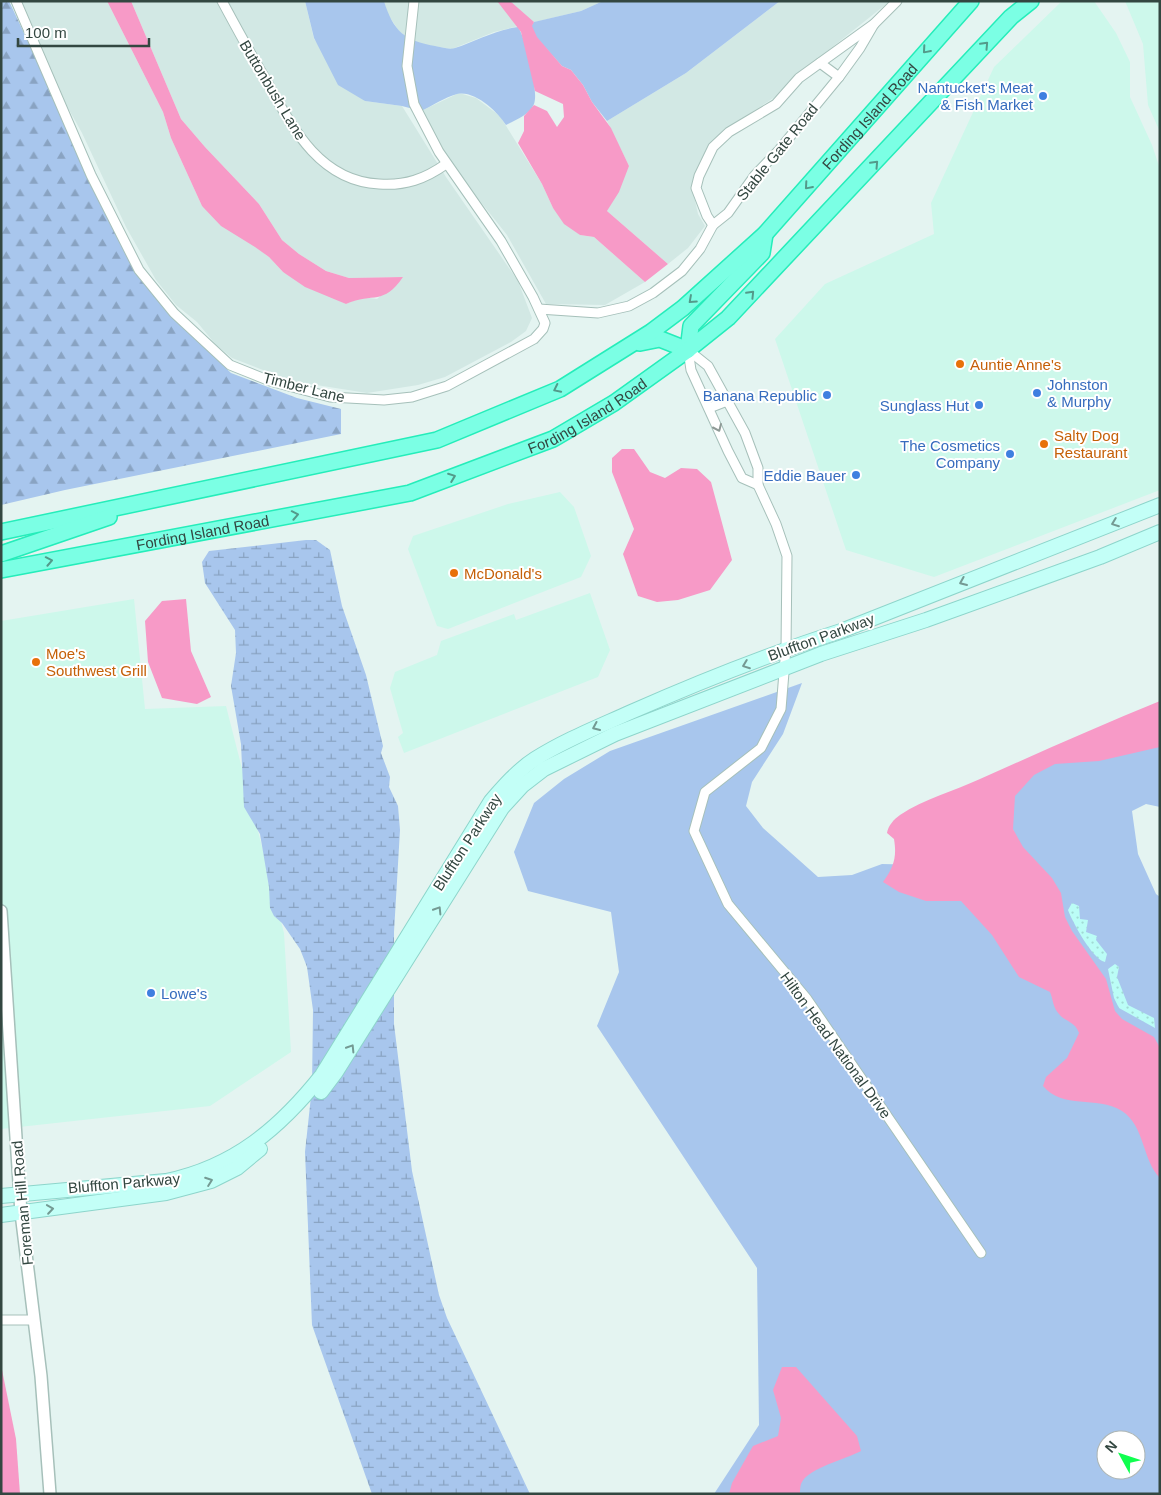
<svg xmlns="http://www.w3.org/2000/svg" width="1161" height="1495" font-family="Helvetica,sans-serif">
	<defs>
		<pattern id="forest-firs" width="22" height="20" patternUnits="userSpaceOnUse" patternTransform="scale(1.25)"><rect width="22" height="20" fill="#a8c6ed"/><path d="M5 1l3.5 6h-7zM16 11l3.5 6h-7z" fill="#89a3c2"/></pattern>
		<pattern id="wetland-marsh" width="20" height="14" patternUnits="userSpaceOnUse" patternTransform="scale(1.25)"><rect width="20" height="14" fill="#a8c6ed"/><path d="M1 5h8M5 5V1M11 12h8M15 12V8" fill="none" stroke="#89a3c2"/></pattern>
		<pattern id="sand-dots" width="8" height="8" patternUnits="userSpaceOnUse" patternTransform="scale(1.25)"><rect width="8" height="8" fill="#bbfdf6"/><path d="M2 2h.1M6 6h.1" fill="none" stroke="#a1dad4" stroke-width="1.8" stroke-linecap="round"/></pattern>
	</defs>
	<rect width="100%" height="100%" fill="#e4f4f1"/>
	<g fill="#d2e8e4">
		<polygon points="21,1 107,1 163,112 171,138 202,206 269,257 283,272 346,304 362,297 377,299 403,277 349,278 326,271 299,254 282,240 259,204 205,147 181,119 131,1 305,1 314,39 365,101 402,106 446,177 518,281 532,318 526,331 511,342 445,377 418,385 367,393 291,381 232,358 216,345 197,322 176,305 156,280 126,227 82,133 59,92"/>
		<polygon points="384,1 603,1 581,11 494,32 452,49 414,43 399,31 387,13"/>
		<polygon points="780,1 890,1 800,73 781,93 722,132 692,187 698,214 705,226 688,248 668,264 607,211 629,166 607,121 686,73"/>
		<polygon points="459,93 476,98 500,116 542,184 553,208 580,235 594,237 645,282 605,305 546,304 507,235 468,186 431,132 421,111"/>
	</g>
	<g fill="#cdf8eb">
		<polygon points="1062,1 1094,1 1116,33 1130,62 1130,97 1152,145 1160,169 1160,490 934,577 846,550 775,339 825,284 934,234 931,203 994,67"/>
		<polygon points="1125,1 1160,1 1160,132 1148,105 1143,44"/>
		<polygon points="560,492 574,507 591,556 581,577 448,629 437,626 408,549 413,536 508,504"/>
		<polygon points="590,593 610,650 598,677 404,753 398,737 403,733 390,688 395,672 437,655 441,641 514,614 516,620"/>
		<polygon points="134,599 145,709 226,706 284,933 291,1052 210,1106 1,1129 1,621"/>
	</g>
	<g fill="#a8c6ed" fill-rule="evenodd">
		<path d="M305,1H384C393,31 405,41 435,46C441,47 449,50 455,48C476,41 495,30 518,27C526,39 539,91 534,104C530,115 515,120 506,125C498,112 475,90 457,94C445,97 432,106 421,111L402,106L365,101L338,85L314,38Z"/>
		<polygon points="603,1 780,1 686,73 607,121 592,102 583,85 571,70 562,66 536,37 531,26 534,22 581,11"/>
		<path d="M802,683L783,734L752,782L746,806L763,828L818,877L852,875L882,864L926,865L1040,954L1160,1155V1494H714L759,1425L757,1268L597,1026L619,972L611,912L528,891L514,852L534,803L564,779L610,751ZM1106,1440H1136V1470H1106Z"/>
		<polygon points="1160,717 1160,807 1146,804 1132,811 1138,854 1156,894 1160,897 1160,1128 1056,941 997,788"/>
	</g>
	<polygon fill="url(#forest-firs)" points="1,1 9,1 136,273 171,316 231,373 297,398 341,409 341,434 65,490 1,505"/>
	<polygon fill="url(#wetland-marsh)" points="306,540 316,540 330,550 342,606 366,675 383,746 381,753 390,777 389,787 398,806 400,830 394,932 394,1024 412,1171 439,1295 447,1318 530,1494 372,1494 312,1325 305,1152 312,1087 313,1010 307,967 300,949 282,923 274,916 270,908 269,887 260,834 244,807 241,744 231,686 236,653 235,630 205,583 202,562 209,551"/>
	<g fill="url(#sand-dots)">
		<path d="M1072,903L1079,906L1080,919L1088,920L1086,932L1097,936L1096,940L1107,954L1105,962C1093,960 1073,923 1068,910Z"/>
		<polygon points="1115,964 1119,967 1117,977 1128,1005 1154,1018 1155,1028 1119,1008 1114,998 1108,969"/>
	</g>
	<g fill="#f79ac7">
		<path d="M107,1H131L181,119L205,147L259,204L282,240L299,254L326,271L349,278L403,277C383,306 374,292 346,304L305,287L283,272L269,257L255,247L221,226L202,206L171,138L163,112Z"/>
		<polygon points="497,1 510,1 534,22 532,26 537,37 562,66 571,70 583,85 592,102 611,128 629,166 619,192 607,211 668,264 645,282 594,237 580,235 564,224 553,208 542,184 518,143 524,131 524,116 534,105 547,111 557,127 564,117 563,104 535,91 521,32"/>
		<polygon points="622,449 634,449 650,472 665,478 681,468 697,469 711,482 732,560 710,590 678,600 657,602 638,596 623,554 634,529 612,472 612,458"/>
		<polygon points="186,599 191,651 211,697 197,704 162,698 148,662 145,621 162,601"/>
		<path d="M1160,701V747L1099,761L1055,764L1034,775L1015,796L1013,829L1023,847L1052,878L1061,893L1065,917L1072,931L1106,979L1115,1011L1122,1019L1154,1037L1159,1046L1160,1178C1142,1160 1145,1126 1122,1111C1096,1095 1063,1110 1043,1086L1046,1077L1067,1058L1079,1033C1075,1021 1065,1022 1059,1014C1053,1008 1053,999 1050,992L1019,977L992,935L961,901H926L899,892L883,882C894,867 897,857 894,839L887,833C888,826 894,819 900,815C924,799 954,791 980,779C1040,752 1099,726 1160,701Z"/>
		<polygon points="1,1365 16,1439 20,1494 1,1494"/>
		<path d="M782,1367H796L857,1436L861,1451C846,1459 809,1468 802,1482C800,1485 800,1491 800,1494H729L732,1483L753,1446L778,1436L781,1418L773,1390Z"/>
	</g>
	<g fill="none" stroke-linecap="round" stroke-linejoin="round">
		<g stroke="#a6c0ba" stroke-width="11">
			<g id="minor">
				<polyline points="16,1 91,175 139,270 174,313 230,365 270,381 330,397 384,400 412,397 447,386 534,339 543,329 545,323 533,297 501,241 439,152 414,104 407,66 414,1"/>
				<path d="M222,1C236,27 250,53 265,78C291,125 318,181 379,184C405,186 425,179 446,164"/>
				<polyline points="820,63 839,77"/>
				<polyline points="713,225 707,216 696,188 699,176 713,147 729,132 776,104 799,78 874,24 897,1"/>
				<polyline points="539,309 598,313 629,306 653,293 682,271 700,249 713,225 728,213 755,175 779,150 839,77 860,48 874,24"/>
				<polyline points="688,350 708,366 745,433 758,468 758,485 776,524 787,556 786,648 781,709 761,748 705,792 694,831 728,904 807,999 981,1253"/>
				<polyline points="688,350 691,370 728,451 742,478 758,485"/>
				<polyline points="709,408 727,401"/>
				<polyline points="1,1320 34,1320"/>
			</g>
		</g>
		<g stroke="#a6c0ba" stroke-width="14">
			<polyline id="tertiary" points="1,911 21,1213 41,1376 50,1494"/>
		</g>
		<g stroke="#8dd5cb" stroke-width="16">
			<g id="secondary">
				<polyline points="321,1092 336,1072 502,808 522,786 544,769 615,734 821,654 926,620 1100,557 1160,532"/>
				<path d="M1,1196L166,1181C234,1167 280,1128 322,1075L491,801C504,786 518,770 535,759C565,740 598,727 631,712C699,682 769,654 841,631L1160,505"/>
				<polyline points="1,1215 166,1193 211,1181 237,1168 260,1149"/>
			</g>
		</g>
		<g stroke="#25edba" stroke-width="18">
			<g id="trunk">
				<polyline points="640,343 660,339 688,350"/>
				<polyline points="688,350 691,326 762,253 765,234"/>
				<path id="s1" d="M1,532L437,440L560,389L651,332L683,308L765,234L971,1"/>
				<polyline points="1,554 109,517"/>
				<path id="s2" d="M1,570L410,493L553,439L614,403L688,350L728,318L1011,17L1031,1"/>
			</g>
		</g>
		<use href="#minor" stroke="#fff" stroke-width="9"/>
		<use href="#tertiary" stroke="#fff" stroke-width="11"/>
		<use href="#secondary" stroke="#c3fff7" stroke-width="14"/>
		<use href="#trunk" stroke="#7bffe4" stroke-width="15"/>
	</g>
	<defs><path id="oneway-chevron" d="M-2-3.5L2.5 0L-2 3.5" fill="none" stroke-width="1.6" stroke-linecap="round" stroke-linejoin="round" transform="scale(1.25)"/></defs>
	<g stroke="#539a8a">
		<use href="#oneway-chevron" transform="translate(985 45) rotate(-47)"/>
		<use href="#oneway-chevron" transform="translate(926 50) rotate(131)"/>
		<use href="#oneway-chevron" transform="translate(875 164) rotate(-47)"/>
		<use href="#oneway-chevron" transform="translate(808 186) rotate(131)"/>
		<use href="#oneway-chevron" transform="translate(751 294) rotate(-46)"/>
		<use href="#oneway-chevron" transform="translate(692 300) rotate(138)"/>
		<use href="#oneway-chevron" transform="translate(557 389) rotate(154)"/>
		<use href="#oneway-chevron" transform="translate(452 477) rotate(-21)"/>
		<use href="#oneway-chevron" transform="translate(295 515) rotate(-11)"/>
		<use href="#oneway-chevron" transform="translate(49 561) rotate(-11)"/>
	</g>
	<use stroke="#8f9a96" href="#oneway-chevron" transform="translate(718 428) rotate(66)"/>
	<g stroke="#749a93">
		<use href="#oneway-chevron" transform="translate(1115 523) rotate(159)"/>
		<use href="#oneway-chevron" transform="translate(963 582) rotate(157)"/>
		<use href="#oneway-chevron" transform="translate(746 665) rotate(159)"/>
		<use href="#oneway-chevron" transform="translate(596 727) rotate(156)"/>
		<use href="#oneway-chevron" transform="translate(438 910) rotate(-58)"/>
		<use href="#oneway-chevron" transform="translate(351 1048) rotate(-58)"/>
		<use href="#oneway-chevron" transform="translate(209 1181) rotate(-20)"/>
		<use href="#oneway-chevron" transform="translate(50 1209) rotate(-8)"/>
	</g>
	<g fill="#3f7fe0" stroke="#fff" stroke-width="2">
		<circle cx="1043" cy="96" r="5"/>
		<circle cx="1037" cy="393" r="5"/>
		<circle cx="827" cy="395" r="5"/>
		<circle cx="979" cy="405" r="5"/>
		<circle cx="1010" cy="454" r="5"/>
		<circle cx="856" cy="475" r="5"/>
		<circle cx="151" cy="993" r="5"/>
	</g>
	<g fill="#e8710a" stroke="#fff" stroke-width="2">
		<circle cx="960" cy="364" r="5"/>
		<circle cx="1044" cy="444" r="5"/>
		<circle cx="454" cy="573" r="5"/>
		<circle cx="36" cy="662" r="5"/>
	</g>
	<g text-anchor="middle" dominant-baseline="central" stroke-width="4" stroke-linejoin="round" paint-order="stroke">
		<g font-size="15" fill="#366cbe" stroke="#fff" text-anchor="end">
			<text x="1033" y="87">Nantucket's Meat<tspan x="1033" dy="17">&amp; Fish Market</tspan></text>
			<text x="1047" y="384" text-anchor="start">Johnston<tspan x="1047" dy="17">&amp; Murphy</tspan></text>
			<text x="817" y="395">Banana Republic</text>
			<text x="969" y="405">Sunglass Hut</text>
			<text x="1000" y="445">The Cosmetics<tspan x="1000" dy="17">Company</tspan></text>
			<text x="846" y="475">Eddie Bauer</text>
			<text x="161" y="993" text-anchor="start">Lowe's</text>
		</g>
		<g font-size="15" fill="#334741" stroke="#fff">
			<text transform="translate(273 90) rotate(59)">Buttonbush Lane</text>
			<text stroke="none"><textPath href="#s1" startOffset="994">Fording Island Road</textPath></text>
			<text transform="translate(777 152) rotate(-51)">Stable Gate Road</text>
			<text transform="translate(304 387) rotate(14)">Timber Lane</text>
			<text stroke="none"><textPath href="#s2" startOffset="610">Fording Island Road</textPath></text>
			<text stroke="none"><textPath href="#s2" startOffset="205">Fording Island Road</textPath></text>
			<text transform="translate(821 637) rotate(-20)">Bluffton Parkway</text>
			<text transform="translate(467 842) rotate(-57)">Bluffton Parkway</text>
			<text transform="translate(836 1045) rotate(54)">Hilton Head National Drive</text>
			<text transform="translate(124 1183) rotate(-5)">Bluffton Parkway</text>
			<text transform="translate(22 1203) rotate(-95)">Foreman Hill Road</text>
		</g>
		<g font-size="15" fill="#c56008" stroke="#fff" text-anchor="start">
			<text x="970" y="364">Auntie Anne's</text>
			<text x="1054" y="435">Salty Dog<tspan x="1054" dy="17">Restaurant</tspan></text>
			<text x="464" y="573">McDonald's</text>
			<text x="46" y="653">Moe's<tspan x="46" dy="17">Southwest Grill</tspan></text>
		</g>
	</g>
	<rect width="1161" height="1495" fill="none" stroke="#334741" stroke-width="5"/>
	<g transform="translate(1121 1455) rotate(310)"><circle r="24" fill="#ffffff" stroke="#adb5b3"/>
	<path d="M0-4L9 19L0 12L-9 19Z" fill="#10ff4f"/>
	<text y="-8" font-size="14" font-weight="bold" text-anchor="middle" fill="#334741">N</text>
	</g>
	<path d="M18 38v8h131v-8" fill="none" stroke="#334741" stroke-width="2.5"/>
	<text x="25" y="38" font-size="15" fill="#334741" stroke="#ffffff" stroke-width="4" paint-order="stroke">100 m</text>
</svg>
